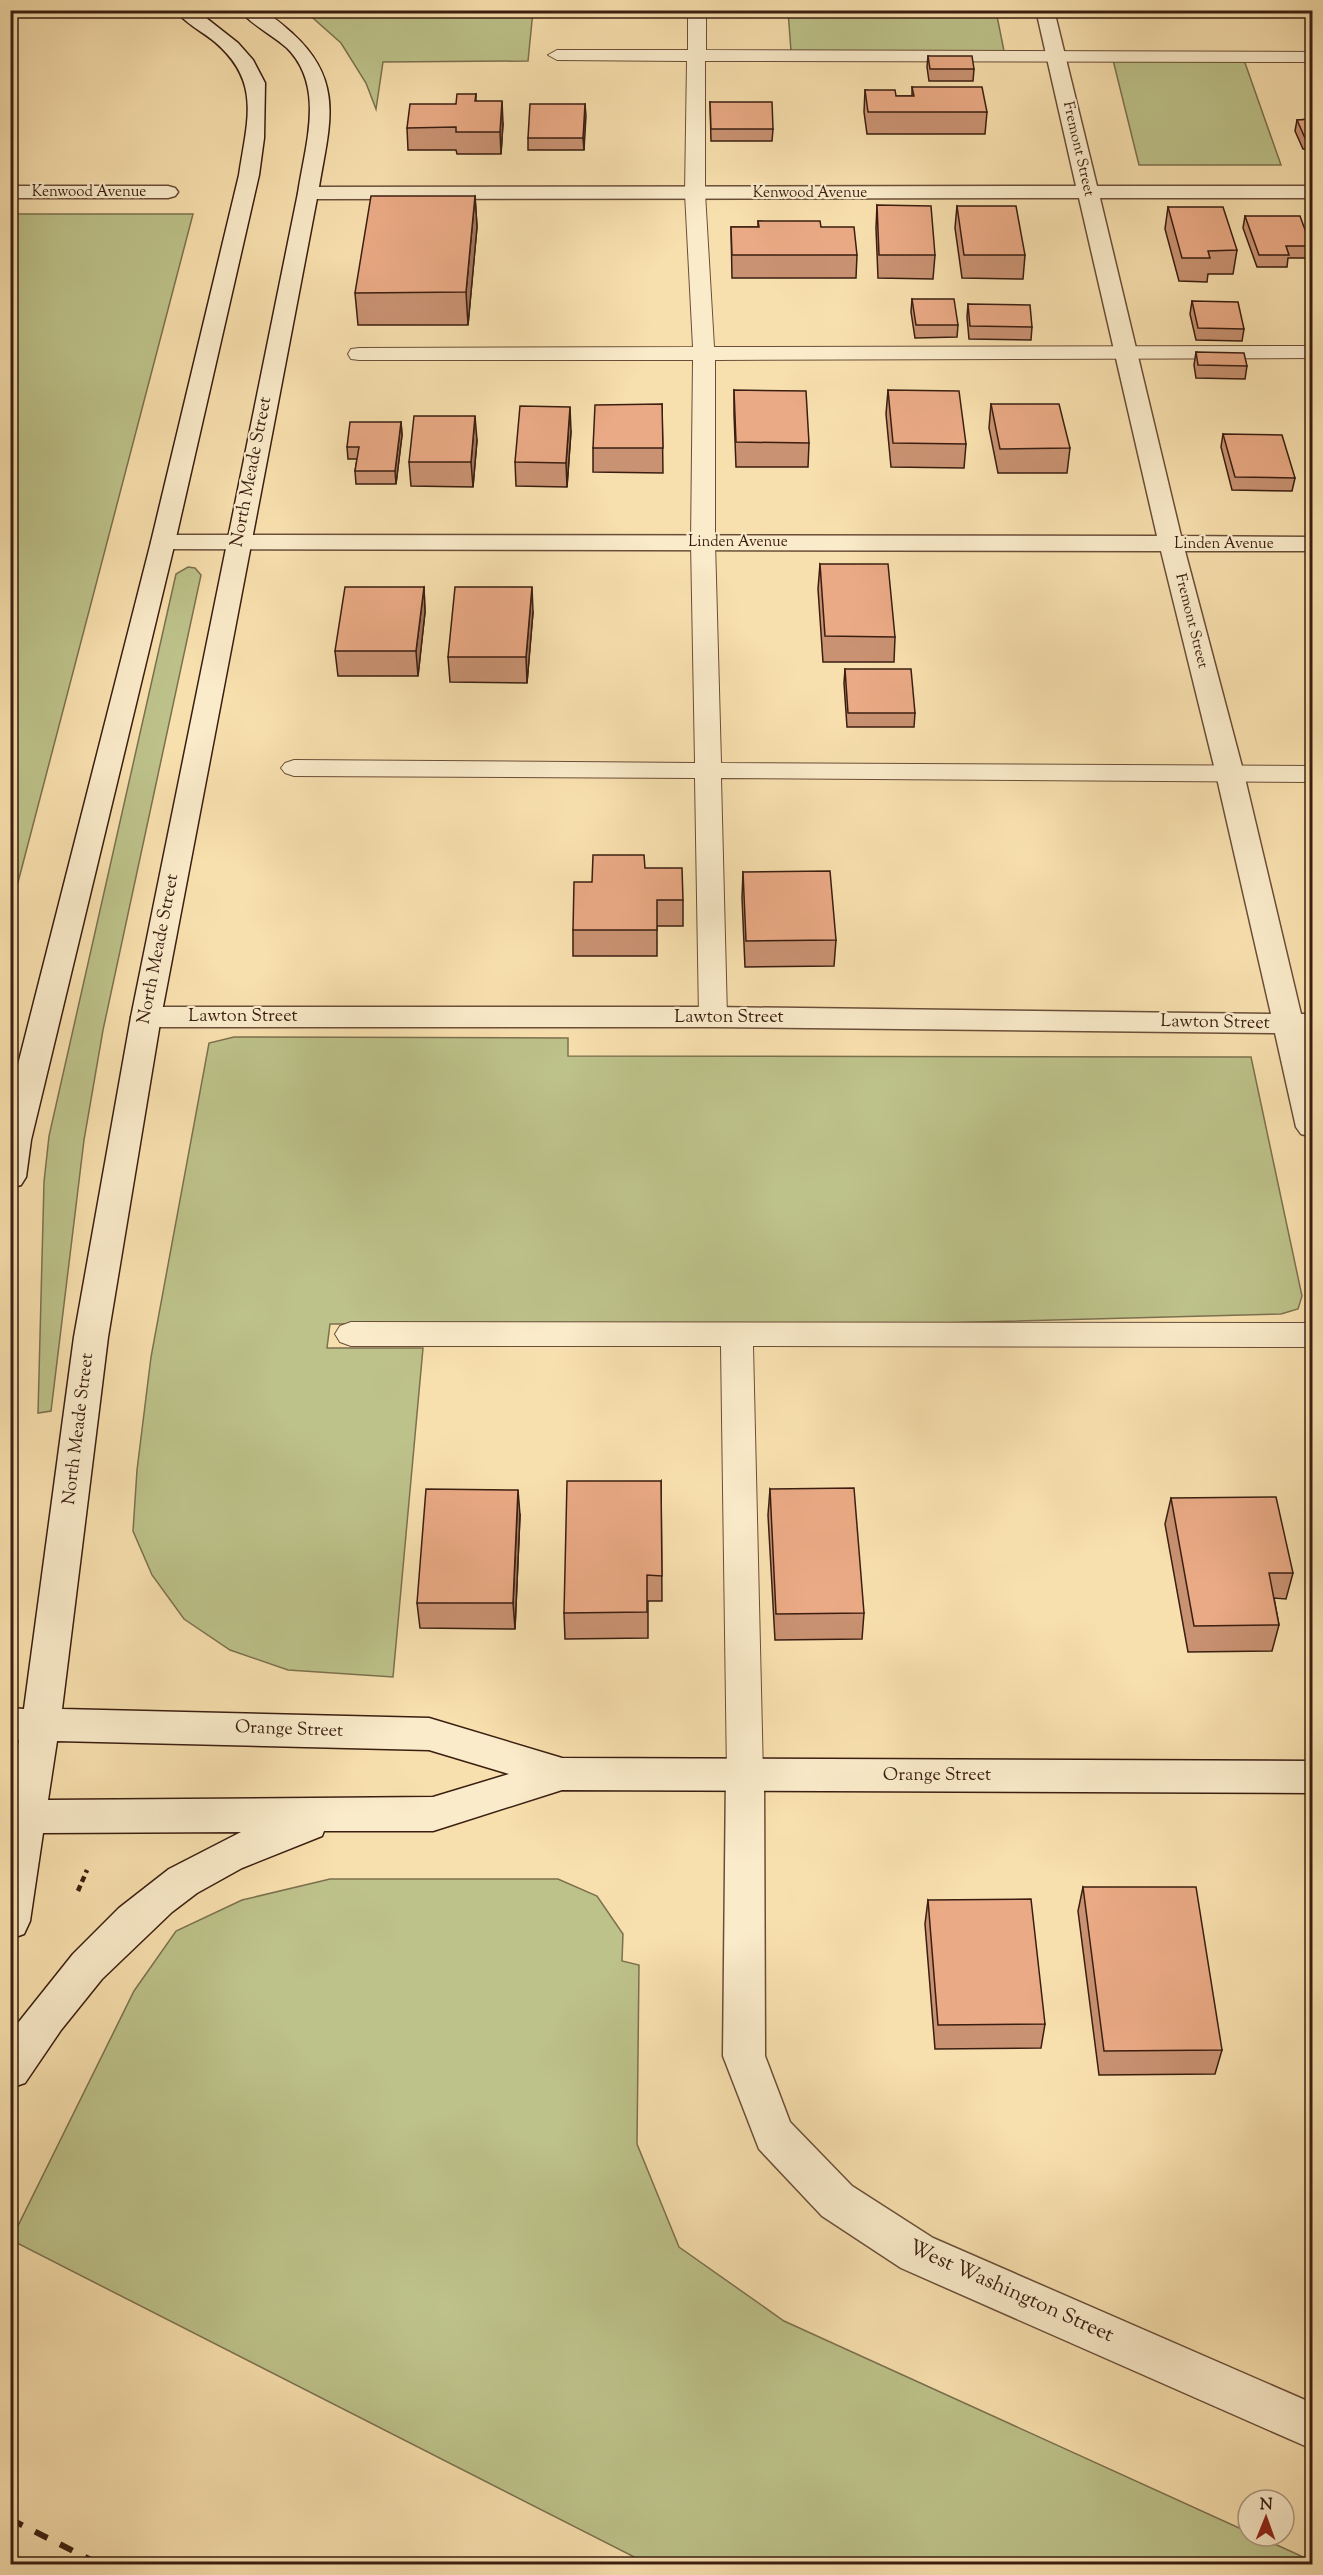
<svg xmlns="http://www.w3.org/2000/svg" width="1323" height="2575" font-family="'Sorts Mill Goudy',serif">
	<rect width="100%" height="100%" fill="#f8e0ae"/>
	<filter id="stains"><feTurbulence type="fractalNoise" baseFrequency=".00333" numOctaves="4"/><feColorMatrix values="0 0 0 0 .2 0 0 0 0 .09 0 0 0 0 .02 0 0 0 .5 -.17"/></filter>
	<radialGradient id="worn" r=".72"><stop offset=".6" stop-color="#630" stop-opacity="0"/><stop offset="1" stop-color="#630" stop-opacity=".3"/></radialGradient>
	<g fill="#bdc28a" stroke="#7c704e" stroke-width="1.5">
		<polygon points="305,11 533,11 528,61 383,62 376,109 366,83 341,43"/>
		<polygon points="788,11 996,11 1004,51 791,51"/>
		<polygon points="1113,60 1244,60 1281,165 1139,165"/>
		<polygon points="11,214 193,214 11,909 10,214"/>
		<polygon points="188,567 195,568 201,575 103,1030 84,1140 51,1411 38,1413 44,1182 49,1136 176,574"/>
		<polygon points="234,1037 568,1038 568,1056 1251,1057 1302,1296 1298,1309 1281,1314 941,1323 330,1324 327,1348 423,1348 393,1677 288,1670 230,1650 184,1619 152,1575 133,1531 137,1470 151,1357 209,1043"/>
		<polygon points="330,1879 558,1879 597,1896 623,1934 622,1961 639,1965 637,2144 679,2247 784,2321 1248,2532 1248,2536 1257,2536 1312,2561 1312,2564 648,2564 11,2240 134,1991 176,1931 242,1900"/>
	</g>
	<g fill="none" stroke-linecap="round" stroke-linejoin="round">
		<g stroke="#6a4e38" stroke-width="2">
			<g id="lane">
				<polygon points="688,10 706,10 706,50 1312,52 1312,62 705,61 705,193 714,347 1312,346 1312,358 715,360 715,542 721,763 1312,766 1312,782 721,778 727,1017 723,1024 713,1026 703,1024 699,1017 695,778 294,776 285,773 281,768 285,763 294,760 695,763 691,542 693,360 359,360 351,359 348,354 351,349 359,348 693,347 685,193 687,61 557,60 548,55 557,50 688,50"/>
				<polygon points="351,1322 1312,1323 1312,1347 753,1346 763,1775 758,1786 745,1791 732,1786 727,1775 721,1346 351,1346 340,1342 335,1334 340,1326"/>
			</g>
		</g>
		<g stroke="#6a4e38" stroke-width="3">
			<g id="street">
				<polygon points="1036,10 1054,10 1097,186 1312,186 1312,198 1100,198 1181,536 1312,537 1312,551 1185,551 1244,774 1301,1014 1312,1014 1312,1034 1305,1034 1312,1064 1312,1137 1301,1134 1296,1127 1275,1033 713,1027 146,1027 135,1024 131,1017 135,1010 146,1007 713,1007 1271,1014 1216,774 1161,551 163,549 154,547 151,542 154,537 163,535 1157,536 1079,198 308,199 301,197 298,193 301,189 308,187 1076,186"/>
				<polygon points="10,186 168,186 175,188 178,192 175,196 168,198 10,198"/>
				<polygon points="745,1759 759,1764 764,1775 765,2056 790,2122 852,2186 933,2238 1312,2403 1312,2449 901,2268 822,2216 759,2149 723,2056 726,1775 731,1764"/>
			</g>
		</g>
		<g stroke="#3a1e11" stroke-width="3">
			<g id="secondary">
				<path d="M175,10H196L238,43L253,60L265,83L264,138L259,175L175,542L31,1140L26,1177L21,1185L10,1188V1096L151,542L239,175C247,121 262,82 215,42C203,32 185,23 175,10Z"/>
				<path d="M240,10C267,10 273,16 293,34C347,83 328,129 318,193L161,1017L108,1337L62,1709L429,1718L562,1758L1312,1761V1793L562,1790L433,1831H324L322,1836L242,1868L197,1893L172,1912L102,1979L61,2030L25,2083L10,2088V2033L73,1954L119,1908L169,1869L241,1832L43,1833L30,1921L24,1934L10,1939V1794L19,1740H10V1708L24,1709L74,1337L131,1017L298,193C305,145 326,87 287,48C273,35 251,25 240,10ZM57,1741L429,1750L509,1774L433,1797L48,1800Z"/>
			</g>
		</g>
		<polyline stroke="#3a1e11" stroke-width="4.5" stroke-dasharray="6 4" stroke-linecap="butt" points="78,1891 87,1870"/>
		<use href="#lane" fill="#faebca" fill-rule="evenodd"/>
		<use href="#street" fill="#faebca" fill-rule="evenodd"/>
		<use href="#secondary" fill="#faebca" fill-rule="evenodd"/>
		<polyline stroke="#3a1e11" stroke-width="6" stroke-dasharray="14 14" stroke-linecap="butt" points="10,2519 99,2564"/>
	</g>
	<g fill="#c99272" stroke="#3a1e11" stroke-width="1.5">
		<polygon points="928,56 974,69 973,81 929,81 927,67"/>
		<polygon points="912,87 987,112 985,134 867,134 864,112 865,90 896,96 912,96"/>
		<polygon points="476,94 476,101 503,123 501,154 457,154 456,150 408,150 407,128"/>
		<polygon points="710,102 773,129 772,141 711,141"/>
		<polygon points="585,104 584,150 528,150 528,138"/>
		<polygon points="1312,119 1312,149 1303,149 1295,131 1297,120"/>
		<polygon points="475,196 477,227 468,325 358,325 355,293"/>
		<polygon points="877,205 935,255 933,279 878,278 876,228"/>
		<polygon points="957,206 1025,255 1023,279 962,278 955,228"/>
		<polygon points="1168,207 1237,250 1233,274 1208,274 1207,282 1179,281 1165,229"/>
		<polygon points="1245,216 1311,246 1309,258 1288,258 1287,267 1257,267 1243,228"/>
		<polygon points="758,221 821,227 857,255 856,278 732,278 731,227 758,227"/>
		<polygon points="912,299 958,325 957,337 915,338 911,312"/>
		<polygon points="1192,301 1244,329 1242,341 1196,340 1190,314"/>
		<polygon points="968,304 1032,327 1031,340 969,339 967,317"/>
		<polygon points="1196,352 1247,366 1245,379 1196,378 1194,365"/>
		<polygon points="734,390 809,443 808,467 736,467 734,414"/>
		<polygon points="888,390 966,444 964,468 891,467 886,414"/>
		<polygon points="662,404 663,473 593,472 593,448"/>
		<polygon points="991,404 1070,448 1067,473 998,473 989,428"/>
		<polygon points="1311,405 1312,405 1312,455 1307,429"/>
		<polygon points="401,422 402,435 396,484 356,484 355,471 357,459 348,459 347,447"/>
		<polygon points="571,431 567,487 516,486 515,462"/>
		<polygon points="1223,434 1295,478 1292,491 1232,490 1221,447"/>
		<polygon points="477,440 473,487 411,486 409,462"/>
		<polygon points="820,564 895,637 894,662 823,662 818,589"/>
		<polygon points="424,587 425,612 418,676 338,676 335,651"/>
		<polygon points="533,612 527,683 450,682 448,657"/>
		<polygon points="845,669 915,713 914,727 847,727 844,683"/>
		<polygon points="645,868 683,900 683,926 657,926 657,956 573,956 573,930 592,882"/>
		<polygon points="743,872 836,940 834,966 745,967 742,898"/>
		<polygon points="661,1481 662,1601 648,1601 648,1638 565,1639 564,1613"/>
		<polygon points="770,1489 864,1613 862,1639 775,1640 768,1515"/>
		<polygon points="1171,1498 1293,1573 1286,1599 1274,1598 1279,1625 1272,1651 1188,1652 1165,1524"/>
		<polygon points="520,1515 515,1629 420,1628 417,1603"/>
		<polygon points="1083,1887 1222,2050 1215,2074 1099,2075 1078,1911"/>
		<polygon points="928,1900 1045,2024 1041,2048 935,2049 925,1924"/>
	</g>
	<g fill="#a4775d" stroke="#3a1e11" stroke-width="1.5">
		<polygon points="502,101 503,123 501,154 500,132"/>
		<polygon points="585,104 586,116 584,150 583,138"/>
		<polygon points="475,196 477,227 468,325 466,292"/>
		<polygon points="570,407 571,431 567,487 566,463"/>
		<polygon points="475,416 477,440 473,487 471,462"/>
		<polygon points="401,422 402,435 396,484 395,471"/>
		<polygon points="424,587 425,612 418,676 416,651"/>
		<polygon points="532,587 533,612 527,683 526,657"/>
		<polygon points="518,1490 520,1515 515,1629 513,1603"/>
	</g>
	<g fill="#eaaa85" stroke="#3a1e11" stroke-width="1.5">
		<polygon points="928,56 972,56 974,69 930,69"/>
		<polygon points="912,87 982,87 987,112 868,112 865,90 895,90 896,96 914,96"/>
		<polygon points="457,94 476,94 475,101 502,101 500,132 456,132 456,127 407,128 410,104 456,104"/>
		<polygon points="710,102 772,102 773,129 711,129"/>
		<polygon points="530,104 585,104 583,138 528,138"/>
		<polygon points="1312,119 1312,137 1305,138 1297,120"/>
		<polygon points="371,196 475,196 466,292 355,293"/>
		<polygon points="877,205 931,206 935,255 879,255"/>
		<polygon points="957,206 1016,206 1025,255 964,255"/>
		<polygon points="1168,207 1223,207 1237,250 1208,251 1210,258 1182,258"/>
		<polygon points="1245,216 1300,216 1311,246 1286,246 1289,255 1259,255"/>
		<polygon points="758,221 820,221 821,227 854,227 857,255 732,255 731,227 759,227"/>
		<polygon points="912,299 954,299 958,325 916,325"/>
		<polygon points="1192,301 1238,302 1244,329 1198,328"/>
		<polygon points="968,304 1030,305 1032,327 970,326"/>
		<polygon points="1196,352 1244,353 1247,366 1198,365"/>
		<polygon points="734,390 806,391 809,443 736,442"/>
		<polygon points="888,390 959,391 966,444 893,443"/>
		<polygon points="662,404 663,448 593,448 595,405"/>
		<polygon points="991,404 1059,404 1070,448 1000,449"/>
		<polygon points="520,406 570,407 566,463 515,462"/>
		<polygon points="414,416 475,416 471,462 409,462"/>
		<polygon points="350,422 401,422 395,471 355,471 359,447 347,447"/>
		<polygon points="1223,434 1282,435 1295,478 1235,477"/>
		<polygon points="820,564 888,564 895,637 825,636"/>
		<polygon points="345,587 424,587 416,651 335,651"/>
		<polygon points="455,587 532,587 526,657 448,657"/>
		<polygon points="845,669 911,669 915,713 848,713"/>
		<polygon points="593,855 644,855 645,868 682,868 683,900 657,900 657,930 573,930 574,882 592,882"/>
		<polygon points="830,871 836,940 746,941 743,872"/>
		<polygon points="567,1481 661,1481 662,1576 647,1575 647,1612 564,1613"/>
		<polygon points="854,1488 864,1613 776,1614 770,1489"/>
		<polygon points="426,1489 518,1490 513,1603 417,1603"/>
		<polygon points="1276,1497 1293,1573 1269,1573 1279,1625 1194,1626 1171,1498"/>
		<polygon points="1083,1887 1196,1887 1222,2050 1104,2051"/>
		<polygon points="1031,1899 1045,2024 938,2025 928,1900"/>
	</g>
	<g text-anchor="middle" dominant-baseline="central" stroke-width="4.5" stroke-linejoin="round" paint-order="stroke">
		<g font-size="15" fill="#3a1e11" stroke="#faebca">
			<text transform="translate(1078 149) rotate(77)">Fremont Street</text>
			<text x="89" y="192">Kenwood Avenue</text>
			<text x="810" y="193">Kenwood Avenue</text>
			<text x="738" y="542">Linden Avenue</text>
			<text x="1224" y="544">Linden Avenue</text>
			<text transform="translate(1191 621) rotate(76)">Fremont Street</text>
		</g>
		<g font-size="18" fill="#3a1e11" stroke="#faebca">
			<text transform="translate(252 472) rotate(-79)">North Meade Street</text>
			<text transform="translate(159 949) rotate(-79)">North Meade Street</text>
			<text x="243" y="1017">Lawton Street</text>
			<text x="729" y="1018">Lawton Street</text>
			<text transform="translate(1215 1023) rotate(1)">Lawton Street</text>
			<text transform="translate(79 1429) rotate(-83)">North Meade Street</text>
			<text transform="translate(289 1730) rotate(2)">Orange Street</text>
			<text x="937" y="1776">Orange Street</text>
		</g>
		<g font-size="21" fill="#3a1e11" stroke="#faebca">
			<text transform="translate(1011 2292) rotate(24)">West Washington Street</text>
		</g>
	</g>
	<rect width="1323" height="2575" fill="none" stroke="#f8e0ae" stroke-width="36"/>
	<rect x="12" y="12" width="1299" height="2551" fill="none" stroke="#3a1e11" stroke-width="3"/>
	<rect x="18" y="18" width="1287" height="2539" fill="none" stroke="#3a1e11" stroke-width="1.5"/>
	<g transform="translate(1266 2518) rotate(1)"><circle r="28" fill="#faebca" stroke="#ad9980" stroke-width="1.5"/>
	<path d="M0-4.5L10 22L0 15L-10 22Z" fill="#8f2418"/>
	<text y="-9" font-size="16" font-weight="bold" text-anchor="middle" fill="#3a1e11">N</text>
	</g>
	<rect width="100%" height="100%" filter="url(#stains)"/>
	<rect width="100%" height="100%" fill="url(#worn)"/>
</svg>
